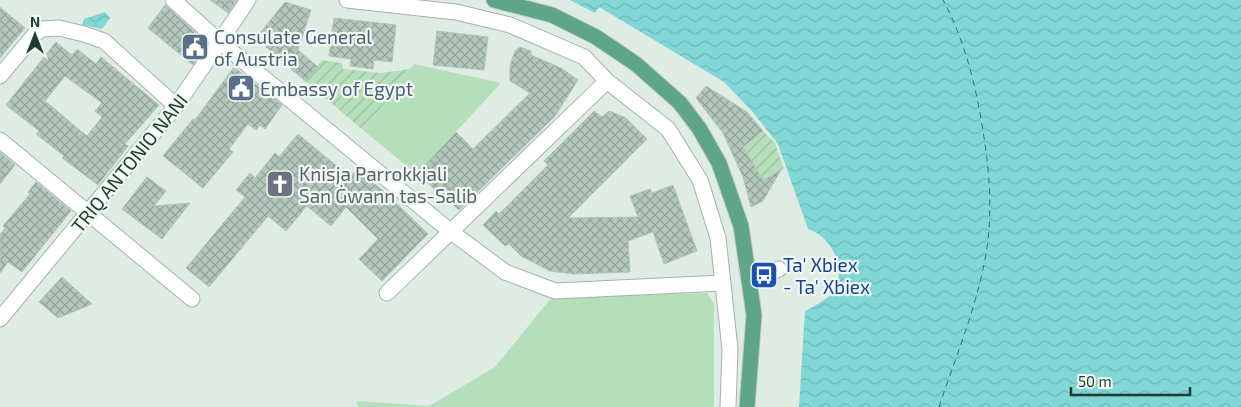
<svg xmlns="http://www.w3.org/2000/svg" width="1241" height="407" font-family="'Exo 2',sans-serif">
	<defs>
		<pattern id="garden-furrows" width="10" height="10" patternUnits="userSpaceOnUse" patternTransform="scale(1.25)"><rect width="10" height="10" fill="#b5dfba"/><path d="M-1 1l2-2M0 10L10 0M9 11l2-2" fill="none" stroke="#9bc0a0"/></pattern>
		<pattern id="water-waves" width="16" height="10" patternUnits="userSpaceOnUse" patternTransform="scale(1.25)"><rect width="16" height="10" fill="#80d7d6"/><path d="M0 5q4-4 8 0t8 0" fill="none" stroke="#6eb9b8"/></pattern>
		<pattern id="building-cross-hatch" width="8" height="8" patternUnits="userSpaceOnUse" patternTransform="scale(1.25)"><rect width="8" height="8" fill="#b4c7bc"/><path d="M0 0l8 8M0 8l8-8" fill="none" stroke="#92a399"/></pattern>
	</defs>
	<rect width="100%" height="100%" fill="#dfece4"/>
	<g fill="#b5dfba">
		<polygon points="414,64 501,83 417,174 364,131"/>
		<polygon points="707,293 714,304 714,407 358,407 357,401 429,406 495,367 552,297"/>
	</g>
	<g fill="url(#garden-furrows)">
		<polygon points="322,60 342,63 343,69 381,73 410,69 364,131 305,81"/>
		<polygon points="763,131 775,143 784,169 769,176 764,182 743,147"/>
	</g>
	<g fill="url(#water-waves)">
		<path d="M570,0H1241V407H799L805,311C815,305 831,299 836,287C846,265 830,236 808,229L778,144L751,110L724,82L599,7L595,13Z"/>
		<polygon points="105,12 110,18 102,29 82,25 84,19"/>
	</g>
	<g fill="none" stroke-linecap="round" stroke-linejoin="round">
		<path stroke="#137d7e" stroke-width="1" stroke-dasharray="6 5" stroke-linecap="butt" d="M939,407C957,353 981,297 988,240C993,195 987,151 979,108C972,71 961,33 943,0"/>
	</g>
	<g fill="url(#building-cross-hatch)" stroke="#b0c6ba" fill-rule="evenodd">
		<polygon points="210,0 237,0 228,13"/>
		<polygon points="285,2 311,10 298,50 318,67 305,81 256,38"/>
		<polygon points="165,5 207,43 193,65 148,28"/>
		<polygon points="0,7 25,28 0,58"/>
		<polygon points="334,18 396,25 392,62 374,60 373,69 350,66 351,59 329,56"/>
		<polygon points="437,31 488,37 484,70 433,65"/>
		<path d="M56,42L72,55L77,49L96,64L101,57L159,105L125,144L128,146L98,185L62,158L64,156L36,134L39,131L6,105ZM65,76L102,103L95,111L102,117L87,136L45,101Z"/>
		<polygon points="520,47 531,51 531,55 561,68 578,80 555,116 459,210 417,174 456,132 473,149 530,93 510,81 510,65 515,51"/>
		<polygon points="234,67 282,105 265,129 260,125 256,130 248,124 229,149 233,152 203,188 163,156 193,119 195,120"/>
		<polygon points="706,86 747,112 763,131 743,147 763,180 781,170 763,201 751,207 743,177 723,133 696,98"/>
		<polygon points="594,111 602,117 609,111 626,118 647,139 568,218 638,217 630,196 650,189 652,193 673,185 697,251 664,264 653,232 628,241 630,272 573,274 550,271 521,256 509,244 505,246 483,225 496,211 499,214 548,165 544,161"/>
		<polygon points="298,134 350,177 356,170 385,192 428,234 382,281 359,259 378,239 346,207 331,226 307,206 286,231 268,216 209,287 186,268 245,197 236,190 250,173 255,178 275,153 279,157"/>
		<polygon points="0,152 15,165 0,184"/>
		<polygon points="147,177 166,191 154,206 190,203 162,239 122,209"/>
		<polygon points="36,182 71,211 22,272 8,262 0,273 0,235 5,228 3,226 30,194 28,192"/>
		<polygon points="62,277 92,304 58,318 39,302"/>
	</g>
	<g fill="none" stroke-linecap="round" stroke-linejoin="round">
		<g stroke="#a1b4aa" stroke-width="17">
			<g id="minor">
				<polyline points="173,0 220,42 450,231 505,272 555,291 723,283"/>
				<polyline points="347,0 456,12 510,25 584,57 607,81 668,129 700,180 718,238 730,349 728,407"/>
				<polyline points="0,76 35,34 42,29 59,28 84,34 104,41 176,106"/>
				<polyline points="0,140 192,299"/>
				<polyline points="747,270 761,276 779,269"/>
				<polyline points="387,293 607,81"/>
				<polyline points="0,319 176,106 248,0"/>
			</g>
		</g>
		<g stroke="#c0c9c5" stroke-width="17">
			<polyline id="major" points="494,0 552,15 596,37 636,64 680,103 699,128 719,163 741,226 754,315 747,407"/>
		</g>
		<use href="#minor" stroke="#fff" stroke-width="15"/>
		<use href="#major" stroke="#5fa688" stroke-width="15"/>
	</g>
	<defs>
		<g id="civic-square" transform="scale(1.4375)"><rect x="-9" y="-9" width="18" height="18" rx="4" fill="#5c6f8a" stroke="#eff8f2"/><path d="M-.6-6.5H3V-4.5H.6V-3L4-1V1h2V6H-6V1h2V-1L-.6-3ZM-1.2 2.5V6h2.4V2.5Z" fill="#fff"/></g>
		<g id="church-square" transform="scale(1.4375)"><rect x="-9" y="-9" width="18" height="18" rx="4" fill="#6b7280" stroke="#eff8f2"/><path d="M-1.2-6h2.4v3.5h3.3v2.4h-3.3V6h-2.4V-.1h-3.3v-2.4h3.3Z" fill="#fff"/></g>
		<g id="bus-square" transform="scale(1.4375)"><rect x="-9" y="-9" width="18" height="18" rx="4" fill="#1a4fb4" stroke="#eff8f2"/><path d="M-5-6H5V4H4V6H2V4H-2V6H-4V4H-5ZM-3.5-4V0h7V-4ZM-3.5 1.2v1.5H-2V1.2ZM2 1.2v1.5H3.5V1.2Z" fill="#fff"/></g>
	</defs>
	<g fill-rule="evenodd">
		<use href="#civic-square" x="195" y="47"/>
		<use href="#civic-square" x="241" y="88"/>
		<use href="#church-square" x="280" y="184"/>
		<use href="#bus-square" x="764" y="275"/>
	</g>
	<g text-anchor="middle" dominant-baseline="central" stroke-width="4.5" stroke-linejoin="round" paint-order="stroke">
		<g font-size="19" fill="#4e5e75" stroke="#eff8f2" text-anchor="start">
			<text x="214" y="36">Consulate General<tspan x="214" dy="22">of Austria</tspan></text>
			<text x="260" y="88">Embassy of Egypt</text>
		</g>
		<g font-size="19" fill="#1e3d30" stroke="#eff8f2">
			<text transform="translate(129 163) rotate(-51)">TRIQ ANTONIO NANI</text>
		</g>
		<g font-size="19" fill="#5b616d" stroke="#eff8f2" text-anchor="start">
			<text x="299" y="173">Knisja Parrokkjali<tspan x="299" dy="22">San Ġwann tas-Salib</tspan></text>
		</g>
		<g font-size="19" fill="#164399" stroke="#eff8f2" text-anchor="start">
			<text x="783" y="264">Ta' Xbiex<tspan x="783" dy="22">- Ta' Xbiex</tspan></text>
		</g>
	</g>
	<g transform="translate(35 35)" stroke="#eff8f2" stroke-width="4" paint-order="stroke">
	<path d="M0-4L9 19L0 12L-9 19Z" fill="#1e3d30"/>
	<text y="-8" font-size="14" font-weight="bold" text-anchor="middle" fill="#1e3d30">N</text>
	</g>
	<path d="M1071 387v8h119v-8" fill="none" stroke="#1e3d30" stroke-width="2.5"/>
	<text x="1078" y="387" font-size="15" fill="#1e3d30" stroke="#eff8f2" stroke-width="4" paint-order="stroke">50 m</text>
</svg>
